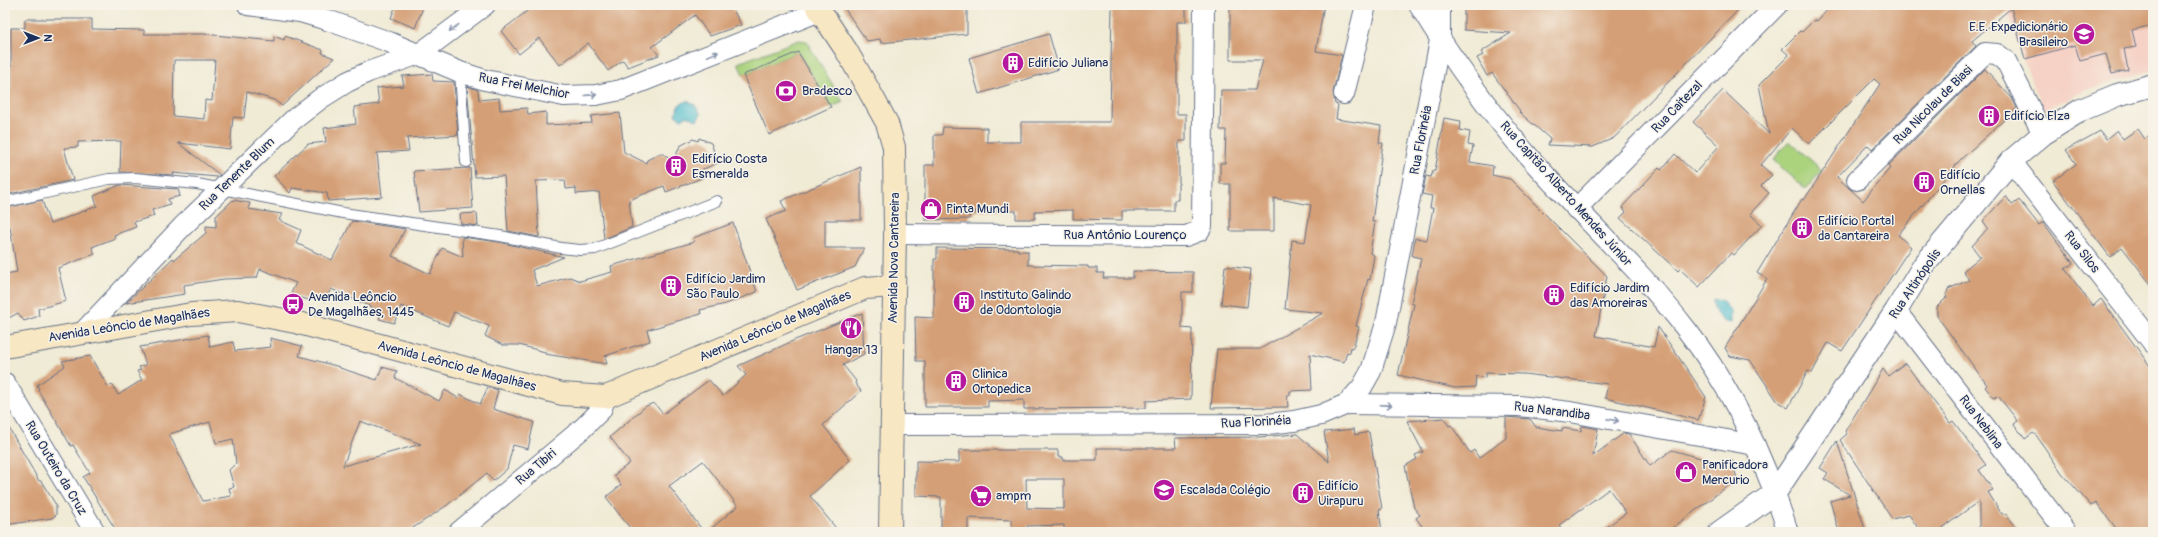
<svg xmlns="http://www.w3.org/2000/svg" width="2158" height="537" font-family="Pangolin,sans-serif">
	<rect width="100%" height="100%" fill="#f7f3e8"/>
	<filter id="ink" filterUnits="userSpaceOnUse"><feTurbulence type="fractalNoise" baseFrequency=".025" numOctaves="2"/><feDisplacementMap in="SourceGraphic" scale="8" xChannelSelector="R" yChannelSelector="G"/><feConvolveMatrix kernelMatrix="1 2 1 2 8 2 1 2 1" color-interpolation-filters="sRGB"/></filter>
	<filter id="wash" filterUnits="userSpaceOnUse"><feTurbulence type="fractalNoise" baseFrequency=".012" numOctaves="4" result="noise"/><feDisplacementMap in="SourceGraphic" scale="16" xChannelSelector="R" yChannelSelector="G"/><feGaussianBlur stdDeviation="0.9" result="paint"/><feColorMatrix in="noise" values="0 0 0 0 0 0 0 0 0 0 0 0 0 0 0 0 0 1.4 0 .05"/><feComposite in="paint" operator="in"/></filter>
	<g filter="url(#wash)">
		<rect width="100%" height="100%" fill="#f0ebd5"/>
		<polygon fill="#f6d1c5" points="2006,5 2153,5 2153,70 2087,90 2044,110 2024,62"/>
		<g fill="#abd37e" stroke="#63816e">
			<polygon points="799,40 806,41 843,102 831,107 798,52 743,75 738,63"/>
			<polygon points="1789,141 1822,170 1806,189 1773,160"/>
		</g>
		<g fill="#53bece" stroke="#377696">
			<polygon points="687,101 695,105 701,114 697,120 686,116 682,119 675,115 679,105"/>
			<path d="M1713,299L1724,302L1726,307L1731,310V323C1719,320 1712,312 1713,299Z"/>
		</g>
		<g id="blocks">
			<g fill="#d49f76" fill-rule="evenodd">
				<polygon points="396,5 424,5 415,28 391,18"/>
				<polygon points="535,5 731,5 741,25 710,36 695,15 652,47 659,55 628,67 623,60 608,71 588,43 560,65 539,38 519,54 501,31"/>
				<polygon points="842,5 967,5 967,34 881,43 880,39 867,41"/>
				<polygon points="1112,5 1186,5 1186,22 1177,22 1177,114 1186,114 1186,141 1179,141 1179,184 1178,184 1178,200 1174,200 1174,211 1122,211 1122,220 1073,219 1073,210 1035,211 1035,219 1016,219 1016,211 975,211 975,214 969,214 969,219 925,220 925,165 934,165 934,135 942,135 943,127 987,128 987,142 1021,142 1021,122 1110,122"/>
				<polygon points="1230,5 1324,5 1316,51 1342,55 1333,92 1335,104 1338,105 1336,119 1381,126 1379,143 1383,143 1372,222 1375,222 1370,253 1374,255 1370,280 1368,279 1356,326 1359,327 1353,348 1351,347 1350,353 1347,352 1344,362 1310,354 1312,390 1290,391 1290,395 1287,395 1288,407 1211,408 1217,349 1260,349 1323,313 1285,309 1292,240 1305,242 1311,205 1274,198 1274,231 1230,231 1230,184 1220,184 1220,163 1225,163 1226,130 1220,130 1221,90 1255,90 1263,60 1230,60"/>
				<polygon points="1464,5 1743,5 1614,138 1593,147 1548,145 1550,139 1519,112 1520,111 1492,73 1487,76 1477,58 1483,55 1481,52 1511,33 1464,30"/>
				<polygon points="1832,5 2153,5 2153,25 2132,30 2136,47 2124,49 2128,70 2112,74 2106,54 2080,61 2075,45 2025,59 2011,8 1972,41 1976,46 1872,149 1868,145 1837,177 1863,201 1890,168 1888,166 1985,69 2012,98 2017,108 1960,160 1898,235 1911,247 1842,351 1828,343 1812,373 1808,371 1788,408 1778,402 1750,360 1730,356 1725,348 1767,279 1757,273 1802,199 1804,200 1880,84 1874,79 1809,144 1792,128 1761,165 1772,175 1761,186 1769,193 1750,214 1762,225 1734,255 1731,253 1699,287 1680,269 1678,271 1620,218 1626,212 1622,207 1659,168 1661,170 1675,154 1695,173 1719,146 1693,122 1723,90 1769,134 1759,85 1789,55 1782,49 1800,31 1802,32 1814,20 1817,21"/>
				<path d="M25,19H92V29L144,30V34H204L274,41V36L284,40L285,36L323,50L322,53L334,58L282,106L274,100L247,92L244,118L233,117L230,149L178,143L220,175L217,177L173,173L174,175L120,172L121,141L78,142V147L64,148L73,180L5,195V90L11,91V28H25ZM174,60H215L212,101L205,100L204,119L173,116Z"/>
				<polygon points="1049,34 1059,69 979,94 969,58"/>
				<polygon points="798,52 831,107 769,135 743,75"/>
				<polygon points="432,74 433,81 454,82 458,135 407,138 409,151 377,153 382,197 328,201 327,193 292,188 290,193 274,176 308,144 326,142 324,128 356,124 354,107 379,104 377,88 404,86 402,76"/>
				<polygon points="467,86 478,90 479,100 499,98 500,110 527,108 528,114 546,112 546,125 592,123 591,116 620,113 624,152 646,163 647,160 661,153 674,160 680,146 693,139 698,141 699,138 711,143 718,163 701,170 704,177 689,183 666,192 664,186 629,200 632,227 604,239 599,192 576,194 576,188 566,189 565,180 536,181 539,237 508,231 504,176 475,177"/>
				<polygon points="1444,118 1461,121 1460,130 1470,132 1468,145 1473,146 1470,162 1493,166 1492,175 1510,179 1607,276 1596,336 1654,347 1658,327 1706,397 1698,420 1605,398 1608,384 1524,374 1486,373 1485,378 1476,376 1475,387 1455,388 1398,375 1414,304 1411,303 1421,258 1412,256 1415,238 1427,240 1433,208 1430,208 1432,196 1422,194 1426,176 1431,177 1433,171 1435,171"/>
				<polygon points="2138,129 2145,139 2153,133 2153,287 2122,247 2110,257 2053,181 2076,164 2066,150 2100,131 2106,139 2117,130 2123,139"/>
				<polygon points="861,167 861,220 825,220 825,248 864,248 855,267 797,290 766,219 786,211 781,201"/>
				<polygon points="468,168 470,168 473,208 419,212 414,171"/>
				<polygon points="120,185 178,189 180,196 168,199 170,204 152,210 154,216 134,222 136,227 114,235 115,238 92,247 95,254 58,268 66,301 38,309 39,316 24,321 18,313 5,320 5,274 17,272 10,227 5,229 5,208 42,200 50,224 97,206 94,196"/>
				<polygon points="2006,196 2012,205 2019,200 2039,225 2043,222 2073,263 2065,269 2093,306 2101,299 2153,370 2153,532 2119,532 2096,502 2091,506 2062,473 2036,435 2033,433 2025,439 2014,424 2018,421 1998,396 1994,398 1985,387 1987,385 1937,316 1937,307 1946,298 1948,289 1969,280 1963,271 1980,257 1972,246 1988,228 1983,221"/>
				<polygon points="233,200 250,203 248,209 282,214 279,220 301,230 296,243 332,260 352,221 405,229 392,256 430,274 442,248 463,257 462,237 499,242 564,257 532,270 537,286 570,277 580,281 612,272 611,266 694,242 693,238 733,223 757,292 726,304 700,310 701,314 647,330 650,341 605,356 607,364 545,354 545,352 519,345 503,345 485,336 489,326 454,312 448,326 401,306 394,323 379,319 382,312 331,289 325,301 311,295 309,300 290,295 296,283 260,269 257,278 224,279 184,285 185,294 126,303 173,258 174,260 206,233 206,226 216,227 216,216"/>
				<polygon points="477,213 478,226 461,224 460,214"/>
				<polygon points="937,248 1018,249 1018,251 1028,251 1028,265 1088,266 1088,268 1097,268 1097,273 1104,273 1103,278 1133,278 1133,271 1193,272 1193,292 1182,292 1182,328 1192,329 1191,399 1146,401 1146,408 1024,409 1024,400 988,401 988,407 925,407 925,361 916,361 915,317 934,318 934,259 937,259"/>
				<polygon points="1225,266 1251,269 1247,307 1221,304"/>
				<polygon points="862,313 864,354 843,365 856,381 855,383 861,391 823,425 850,460 810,496 839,532 707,532 738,506 703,461 669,486 704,532 633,532 606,497 621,485 614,475 630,463 610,437 646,406 654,403 663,414 709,380 723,396 746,375 738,366 795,340"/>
				<path d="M208,335L210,347L233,342L235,351L271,347L270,338L302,346L299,356L340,367V368L377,380L382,367L397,371L395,378L439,401L445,390L458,398L460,394L480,404L488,387L498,390L493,409L534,422L528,449L513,445L507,469L493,481L487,473L446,506L407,532H117L83,477L90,473L73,445L71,446L38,390L39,389L37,385L65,366L62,361L90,356L108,387L112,384L118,395L142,380L137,371L141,370L139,367L146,365L140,347ZM360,421L421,444L343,466ZM210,422L216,443L233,439L236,463L229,470L234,487L229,488L231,496L203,501L169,434Z"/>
				<polygon points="1905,363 1950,423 1953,421 1986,465 1979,470 1993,490 1988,492 2001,513 2006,514 2020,532 1979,532 1979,501 1937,532 1921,532 1909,515 1892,519 1840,440 1847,434 1845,431 1883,369 1888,376"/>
				<polygon points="1506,417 1530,419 1536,427 1562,431 1562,428 1581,431 1582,426 1598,429 1593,456 1624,433 1629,434 1650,466 1672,450 1725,465 1732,460 1737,479 1667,532 1600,532 1626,513 1609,489 1559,525 1564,532 1426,532 1416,518 1420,515 1414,508 1405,466 1417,459 1415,455 1423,452 1407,421 1444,418 1449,426 1451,425 1470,453 1474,450 1479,458 1506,438"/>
				<polygon points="5,421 39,481 41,481 56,505 56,515 52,518 5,525"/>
				<path d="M1354,429L1355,435L1369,432L1382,509L1379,510L1382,532H1064V525L1027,526V532H1012V520L968,518V532H941V497L916,496V461L959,462V450H1058V457H1063V460H1097V448H1176L1175,438L1259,437L1297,434L1329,462L1324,432ZM1026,479H1064V509L1027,508Z"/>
				<polygon points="1837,441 1854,494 1866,532 1839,532 1830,501 1850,495 1824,479 1828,473 1820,468"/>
			</g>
		</g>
	</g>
	<g filter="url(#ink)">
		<use href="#blocks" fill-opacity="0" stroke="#667188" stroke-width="1"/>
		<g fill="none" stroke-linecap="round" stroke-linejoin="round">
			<g stroke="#667188" stroke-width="12">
				<g id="service">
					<polyline points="460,72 466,162"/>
					<polyline points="5,202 109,179 135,178 197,184 343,213 500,236 561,248 580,250 595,249 717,201"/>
				</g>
			</g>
			<g stroke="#667188" stroke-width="22">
				<g id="minor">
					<polyline points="248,5 300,12 327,20 389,42 460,72 485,80 564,96 596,95 621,90 820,11"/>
					<path d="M1419,5C1452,59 1488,110 1530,158C1581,216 1639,268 1686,329C1733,389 1765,460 1788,532"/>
					<polyline points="1344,94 1366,5"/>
					<polyline points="2011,161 2153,343"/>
					<polyline points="1857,180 1985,53 1997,54 2006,61 2043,134"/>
					<polyline points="1576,209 1777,5"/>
					<polyline points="895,234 1186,236 1199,231 1202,226 1204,5"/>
					<polyline points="1896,311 2066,532"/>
					<polyline points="82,333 182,227 293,120 320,99 347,82 368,72 419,54 485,5"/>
					<polyline points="5,383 95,532"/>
					<polyline points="1347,404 1519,406 1570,412 1755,445"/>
					<polyline points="891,425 1267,424 1294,421 1321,415 1347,404 1362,387 1371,371 1386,323 1440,40 1440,5"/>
					<polyline points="459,532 583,428 601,410 606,397"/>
				</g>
			</g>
			<g stroke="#667188" stroke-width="24">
				<polyline id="tertiary" points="1720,532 1775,493 1896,311 1924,265 2011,161 2043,134 2081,110 2117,95 2153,85"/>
			</g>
			<g stroke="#667188" stroke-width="24">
				<g id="secondary">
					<polyline points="816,5 846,50 867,87 887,123 894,147 895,234 890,532"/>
					<polyline points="5,347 191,314 238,311 295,322 562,394 606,397 865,288 894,286"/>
				</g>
			</g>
			<use href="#service" stroke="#fff" stroke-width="10"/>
			<use href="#minor" stroke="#fff" stroke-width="20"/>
			<use href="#tertiary" stroke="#fff" stroke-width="22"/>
			<use href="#secondary" stroke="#f8e7c3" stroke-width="22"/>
		</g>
		<defs><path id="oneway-shaft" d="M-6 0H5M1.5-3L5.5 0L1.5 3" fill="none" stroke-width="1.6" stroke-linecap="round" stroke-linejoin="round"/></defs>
		<g stroke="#8d97ae">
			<use href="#oneway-shaft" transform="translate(454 28) rotate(144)"/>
			<use href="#oneway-shaft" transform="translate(713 54) rotate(-22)"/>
			<use href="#oneway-shaft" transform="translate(591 95) rotate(-4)"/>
			<use href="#oneway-shaft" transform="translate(1386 405) rotate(1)"/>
			<use href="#oneway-shaft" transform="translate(1613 420) rotate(11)"/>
		</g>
	</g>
	<defs>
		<g id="school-disc" transform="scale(1.15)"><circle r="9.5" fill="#b5179e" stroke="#f7f3e8"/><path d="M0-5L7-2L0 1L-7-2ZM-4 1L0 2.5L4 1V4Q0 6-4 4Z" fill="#fff"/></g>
		<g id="building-disc" transform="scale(1.15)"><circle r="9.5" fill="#b5179e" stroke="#f7f3e8"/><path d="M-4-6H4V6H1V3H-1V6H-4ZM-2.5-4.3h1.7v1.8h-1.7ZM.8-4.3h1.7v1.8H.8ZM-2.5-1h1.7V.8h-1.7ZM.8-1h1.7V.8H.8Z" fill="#fff"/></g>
		<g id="bank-disc" transform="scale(1.15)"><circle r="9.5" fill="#b5179e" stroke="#f7f3e8"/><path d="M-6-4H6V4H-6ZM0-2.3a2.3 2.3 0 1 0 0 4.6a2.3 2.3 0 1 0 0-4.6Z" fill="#fff"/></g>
		<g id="shop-disc" transform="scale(1.15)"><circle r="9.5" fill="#b5179e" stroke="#f7f3e8"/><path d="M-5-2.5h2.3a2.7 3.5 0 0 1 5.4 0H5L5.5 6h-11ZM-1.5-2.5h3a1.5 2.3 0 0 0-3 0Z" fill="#fff"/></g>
		<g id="bus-disc" transform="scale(1.15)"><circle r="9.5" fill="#b5179e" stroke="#f7f3e8"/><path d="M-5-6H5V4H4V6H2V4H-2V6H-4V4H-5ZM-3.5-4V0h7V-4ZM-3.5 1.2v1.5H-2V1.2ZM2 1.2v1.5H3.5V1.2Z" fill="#fff"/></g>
		<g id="restaurant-disc" transform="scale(1.15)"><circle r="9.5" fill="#b5179e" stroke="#f7f3e8"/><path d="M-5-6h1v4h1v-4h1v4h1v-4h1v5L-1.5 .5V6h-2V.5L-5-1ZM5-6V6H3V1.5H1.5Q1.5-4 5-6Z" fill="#fff"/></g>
		<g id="supermarket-disc" transform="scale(1.15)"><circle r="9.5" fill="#b5179e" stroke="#f7f3e8"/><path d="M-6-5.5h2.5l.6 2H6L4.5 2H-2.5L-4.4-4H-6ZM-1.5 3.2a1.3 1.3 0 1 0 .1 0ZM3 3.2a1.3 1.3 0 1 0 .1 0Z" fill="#fff"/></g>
	</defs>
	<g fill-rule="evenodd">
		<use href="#school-disc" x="2084" y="34"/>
		<use href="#building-disc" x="1013" y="63"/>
		<use href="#bank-disc" x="786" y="91"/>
		<use href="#building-disc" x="1989" y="116"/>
		<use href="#building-disc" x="676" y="166"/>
		<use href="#building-disc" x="1924" y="182"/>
		<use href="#shop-disc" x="931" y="209"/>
		<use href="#building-disc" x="1802" y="228"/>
		<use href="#building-disc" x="671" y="286"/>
		<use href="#building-disc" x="1554" y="295"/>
		<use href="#building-disc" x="964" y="302"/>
		<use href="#bus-disc" x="293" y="304"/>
		<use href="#restaurant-disc" x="851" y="328"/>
		<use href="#building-disc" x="956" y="381"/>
		<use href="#shop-disc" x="1686" y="472"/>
		<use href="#school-disc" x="1164" y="490"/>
		<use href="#building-disc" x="1303" y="493"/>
		<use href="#supermarket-disc" x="981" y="496"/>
	</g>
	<g text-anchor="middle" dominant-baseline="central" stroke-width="3" stroke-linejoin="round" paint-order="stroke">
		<g font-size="13" fill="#1b2f5e" stroke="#f7f3e8" text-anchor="start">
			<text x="2068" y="27" text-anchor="end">E.E. Expedicionário<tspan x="2068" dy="15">Brasileiro</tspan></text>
			<text x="1028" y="63">Edifício Juliana</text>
			<text x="802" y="91">Bradesco</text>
			<text x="2004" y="116">Edifício Elza</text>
			<text x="692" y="159">Edifício Costa<tspan x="692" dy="15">Esmeralda</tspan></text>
			<text x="1940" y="175">Edifício<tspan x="1940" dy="15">Ornellas</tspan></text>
			<text x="946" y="209">Pinta Mundi</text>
			<text x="1818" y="221">Edifício Portal<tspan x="1818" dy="15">da Cantareira</tspan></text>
			<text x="686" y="279">Edifício Jardim<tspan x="686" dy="15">São Paulo</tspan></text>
			<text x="1570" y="288">Edifício Jardim<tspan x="1570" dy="15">das Amoreiras</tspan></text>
			<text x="980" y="295">Instituto Galindo<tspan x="980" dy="15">de Odontologia</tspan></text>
			<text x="308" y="297">Avenida Leôncio<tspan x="308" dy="15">De Magalhães, 1445</tspan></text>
			<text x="851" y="350" text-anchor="middle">Hangar 13</text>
			<text x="972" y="374">Clinica<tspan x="972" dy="15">Ortopedica</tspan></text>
			<text x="1702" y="465">Panificadora<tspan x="1702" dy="15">Mercurio</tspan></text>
			<text x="1318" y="486">Edifício<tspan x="1318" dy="15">Uirapuru</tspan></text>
			<text x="1180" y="490">Escalada Colégio</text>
			<text x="996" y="496">ampm</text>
		</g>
		<g font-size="13" fill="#1b2f5e" stroke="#f7f3e8">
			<text transform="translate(524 86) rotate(11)">Rua Frei Melchior</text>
			<text transform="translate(1933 105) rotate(-45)">Rua Nicolau de Biasi</text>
			<text transform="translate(1677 107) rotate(-46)">Rua Caitezal</text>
			<text transform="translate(1421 140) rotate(-79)">Rua Florinéia</text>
			<text transform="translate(237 174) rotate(-44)">Rua Tenente Blum</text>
			<text transform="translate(1566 194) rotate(48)">Rua Capitão Alberto Mendes Júnior</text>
			<text x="1125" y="235">Rua Antônio Lourenço</text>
			<text transform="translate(2082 252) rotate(52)">Rua Silos</text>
			<text transform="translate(894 258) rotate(-89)">Avenida Nova Cantareira</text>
			<text transform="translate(1915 284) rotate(-56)">Rua Altinópolis</text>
			<text transform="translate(129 325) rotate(-9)">Avenida Leôncio de Magalhães</text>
			<text transform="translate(775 326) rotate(-23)">Avenida Leôncio de Magalhães</text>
			<text transform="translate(457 366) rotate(15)">Avenida Leôncio de Magalhães</text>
			<text transform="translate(1552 411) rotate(7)">Rua Narandiba</text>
			<text transform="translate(1256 422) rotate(-3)">Rua Florinéia</text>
			<text transform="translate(1981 422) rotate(53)">Rua Neblina</text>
			<text transform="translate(536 467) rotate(-40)">Rua Tibiri</text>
			<text transform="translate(56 468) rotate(59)">Rua Outeiro da Cruz</text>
		</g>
	</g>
	<rect width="2158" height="537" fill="none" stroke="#f7f3e8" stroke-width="20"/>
	<g transform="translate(38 38) rotate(90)" stroke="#f7f3e8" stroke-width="3" paint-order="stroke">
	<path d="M0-3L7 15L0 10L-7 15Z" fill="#1b2f5e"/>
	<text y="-6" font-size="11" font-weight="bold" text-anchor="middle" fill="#1b2f5e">N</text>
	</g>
</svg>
